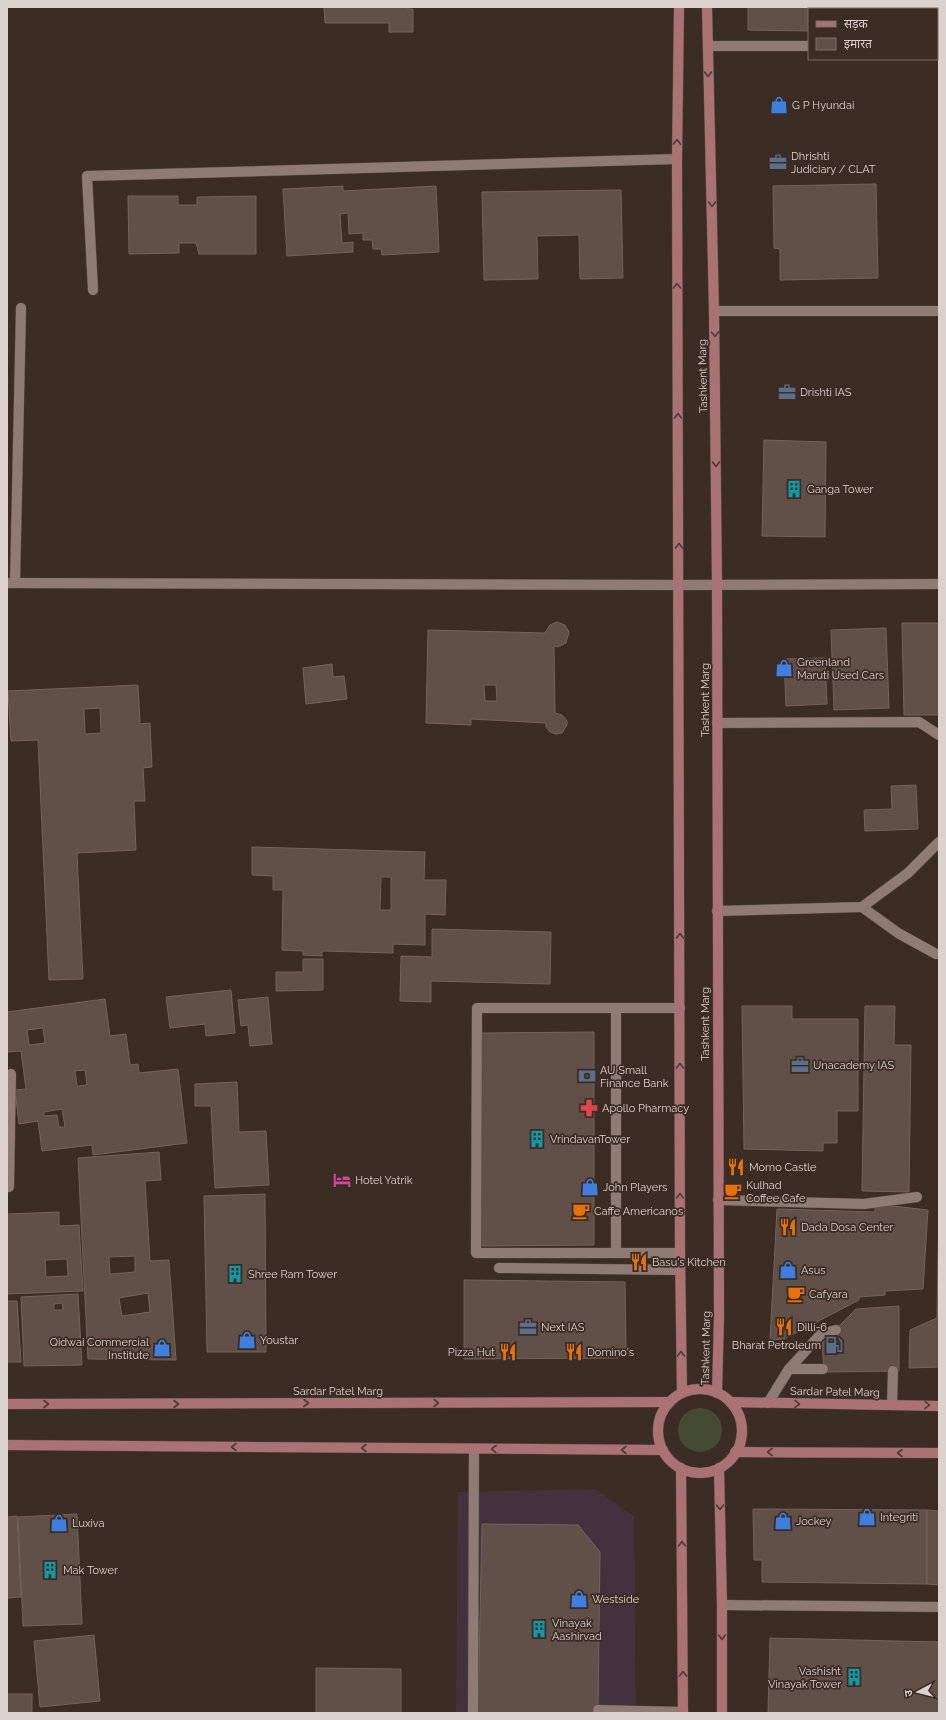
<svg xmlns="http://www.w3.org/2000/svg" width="946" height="1720" font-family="Raleway,'Noto Sans Devanagari',sans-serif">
	<rect width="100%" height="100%" fill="#3b2c24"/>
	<polygon fill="#42323d" points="595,1489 634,1516 636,1713 456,1713 458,1492"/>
	<circle fill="#444a34" cx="700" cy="1430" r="22"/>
	<g fill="#615048" stroke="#75635b" fill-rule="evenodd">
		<polygon points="324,7 408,7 408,9 413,9 413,32 389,32 389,23 325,23"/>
		<polygon points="748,7 813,7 813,9 809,9 809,31 748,30"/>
		<rect x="822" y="7" width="77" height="2"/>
		<polygon points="905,7 939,7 939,13 937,13 937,9 905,9"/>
		<polygon points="876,184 878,278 780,280 780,249 774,248 773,186"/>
		<polygon points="343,186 343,191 436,186 439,252 382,255 381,249 373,249 372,240 363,240 363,233 349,234 348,213 340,214 342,243 353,242 353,252 287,256 283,189"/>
		<polygon points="621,190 623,278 580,279 579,235 537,236 538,279 484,280 482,192"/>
		<polygon points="128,196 178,196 178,205 197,205 197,197 256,196 256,254 199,254 196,243 179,243 179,253 129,254"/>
		<polygon points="764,440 826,442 825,537 762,536"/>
		<path d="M557,622L565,625L569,632L566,643L558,647L554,646L555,713L562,715L567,721V725L562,733L556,734L550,732L546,727V723L471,719V725L426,723L428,630L545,633L550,625ZM484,685H496L497,701H485Z"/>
		<polygon points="902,623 939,623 939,715 904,715"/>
		<polygon points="886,628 889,708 834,710 831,630"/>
		<polygon points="825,658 827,704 786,706 784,659"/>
		<polygon points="332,664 333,677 344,676 347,699 306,704 303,668"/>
		<path d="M138,685L140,724L150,723L152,767L143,768L145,801H134L136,850L77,853L83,979L49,980L38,740L11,741L8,691ZM100,708L101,733L85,734L84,709Z"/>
		<polygon points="916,785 918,829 865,831 864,810 892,809 891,786"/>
		<path d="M252,847L425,852L424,880H446L445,915L425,914V945L393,944V953L322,951V956L303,955V951L282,950L283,890H273V876L252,875ZM381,877H391V910H380Z"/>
		<polygon points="432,929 551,932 550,984 431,981 431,1002 400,1001 401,956 432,957"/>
		<polygon points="303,959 323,959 323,990 276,991 276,972 303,972"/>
		<polygon points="231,990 235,1033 206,1036 205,1024 170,1028 166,997"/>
		<polygon points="268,997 272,1044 250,1046 248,1025 241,1026 238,1000"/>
		<path d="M105,999L110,1036L126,1034L130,1065L138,1064L139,1073L178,1069L187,1143L93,1155L92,1145L42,1151L38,1121L19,1124L15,1090L26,1089L21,1051L7,1052V1012ZM43,1028L45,1043L29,1045L27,1030ZM85,1070L87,1085L77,1086L75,1071ZM62,1109L65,1127H59L57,1115L44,1116V1112Z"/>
		<polygon points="742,1006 792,1006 792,1019 858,1019 858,1111 837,1111 837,1143 823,1143 823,1151 744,1149"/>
		<polygon points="865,1006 895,1006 894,1045 911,1045 909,1192 862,1191"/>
		<polygon points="594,1032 594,1245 481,1246 479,1033"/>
		<polygon points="237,1082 239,1132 266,1131 269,1185 215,1188 211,1106 195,1106 195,1084"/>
		<path d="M159,1152L161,1180L145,1181L150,1261L169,1260L176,1360L88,1359L78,1158ZM135,1256V1272L110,1274L109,1257ZM148,1293L150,1312L122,1316L119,1298Z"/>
		<polygon points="265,1194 266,1352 207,1352 204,1196"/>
		<polygon points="875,1204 928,1210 923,1289 885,1291 885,1295 859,1297 859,1300 784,1339 770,1340 777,1209 875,1212"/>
		<polygon points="939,1207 939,1367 909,1368 910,1330 937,1318"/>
		<path d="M59,1212V1226L79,1225L83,1291L7,1294V1214ZM67,1259L68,1276L46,1277L45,1260Z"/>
		<polygon points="464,1280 625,1282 626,1347 618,1358 464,1359"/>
		<path d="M78,1294L82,1365L24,1366L21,1297ZM62,1303L63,1310H54V1304Z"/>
		<polygon points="7,1301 17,1301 21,1362 7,1362"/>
		<polygon points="899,1306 899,1371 824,1372 822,1343 856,1309"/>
		<polygon points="753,1509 927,1510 927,1584 762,1582 762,1560 754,1560"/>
		<polygon points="927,1510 939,1511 939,1585 927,1584"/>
		<polygon points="77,1514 82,1624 23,1626 18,1517"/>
		<polygon points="17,1516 21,1597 7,1598 7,1517"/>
		<polygon points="482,1524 578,1525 600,1552 598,1713 478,1713"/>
		<polygon points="94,1635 100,1701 40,1707 34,1641"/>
		<polygon points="770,1638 939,1642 939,1713 768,1713"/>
		<polygon points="316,1668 401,1669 401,1713 316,1713"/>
		<rect x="7" y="1694" width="25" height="19"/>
	</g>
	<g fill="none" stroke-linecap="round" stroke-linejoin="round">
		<g stroke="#564943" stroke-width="11">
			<g id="lane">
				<polyline points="616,1008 616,1253 476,1253 477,1008 680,1008"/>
				<polyline points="616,1253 680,1253"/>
				<polyline points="789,1369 821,1334 836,1330"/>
				<polyline points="768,1403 789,1369 823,1369"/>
				<polyline points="892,1405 893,1371"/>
				<polyline points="722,1605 939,1607"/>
				<polyline points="598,1710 683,1712"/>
				<polyline points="473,1713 474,1449"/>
			</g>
		</g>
		<g stroke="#564943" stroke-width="11">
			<g id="street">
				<polyline points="708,46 809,46"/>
				<polyline points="937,47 939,47"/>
				<polyline points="93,290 87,176 677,159"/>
				<polyline points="714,311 939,311"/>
				<polyline points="7,583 679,585 939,584"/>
				<polyline points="15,583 21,308"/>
				<polyline points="717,723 919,722 939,735"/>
				<polyline points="862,907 898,933 936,954 939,954"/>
				<polyline points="717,911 862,907 908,873 939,842"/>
				<polyline points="7,1187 9,1187 11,1074"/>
				<polyline points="718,1200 864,1204 917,1197"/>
				<polyline points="499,1268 680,1270"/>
			</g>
		</g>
		<g stroke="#564943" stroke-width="11">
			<g id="secondary">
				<polyline points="679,7 677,159 680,1253 682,1393"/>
				<polyline points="707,7 714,311 717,585 719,1317 717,1393"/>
				<circle cx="700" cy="1431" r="42"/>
				<polyline points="730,1402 939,1406"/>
				<polyline points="7,1404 670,1402"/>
				<polyline points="7,1445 663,1450"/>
				<polyline points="735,1452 939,1453"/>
				<polyline points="681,1468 683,1713"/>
				<polyline points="719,1468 722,1605 722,1713"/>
			</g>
		</g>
		<use href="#lane" stroke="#8e7b73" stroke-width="10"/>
		<use href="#street" stroke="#8e7b73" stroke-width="10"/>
		<use href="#secondary" stroke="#aa7273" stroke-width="10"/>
	</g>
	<defs><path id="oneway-chevron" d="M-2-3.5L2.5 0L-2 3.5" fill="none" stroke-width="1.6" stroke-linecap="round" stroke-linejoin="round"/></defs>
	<g stroke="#513a34">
		<use href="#oneway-chevron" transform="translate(708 74) rotate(89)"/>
		<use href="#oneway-chevron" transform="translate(677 142) rotate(-89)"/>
		<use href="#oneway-chevron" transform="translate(712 204) rotate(89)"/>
		<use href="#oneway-chevron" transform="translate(677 286) rotate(-90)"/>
		<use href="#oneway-chevron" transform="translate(715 334) rotate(89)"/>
		<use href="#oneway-chevron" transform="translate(678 416) rotate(-90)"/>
		<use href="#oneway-chevron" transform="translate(716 464) rotate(89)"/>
		<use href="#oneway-chevron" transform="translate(679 546) rotate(-90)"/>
		<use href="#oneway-chevron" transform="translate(680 936) rotate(-90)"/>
		<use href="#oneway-chevron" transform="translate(680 1066) rotate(-90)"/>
		<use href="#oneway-chevron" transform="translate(680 1196) rotate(-90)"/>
		<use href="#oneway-chevron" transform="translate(681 1354) rotate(-91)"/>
		<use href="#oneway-chevron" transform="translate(306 1403)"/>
		<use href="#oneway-chevron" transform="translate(436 1403)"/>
		<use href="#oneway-chevron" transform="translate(46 1404)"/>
		<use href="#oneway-chevron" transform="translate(176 1404)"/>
		<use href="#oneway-chevron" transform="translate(797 1404) rotate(1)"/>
		<use href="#oneway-chevron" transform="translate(927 1405) rotate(1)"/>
		<use href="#oneway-chevron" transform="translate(234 1447) rotate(-180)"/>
		<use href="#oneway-chevron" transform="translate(364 1448) rotate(-180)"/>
		<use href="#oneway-chevron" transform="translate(494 1449) rotate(-179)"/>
		<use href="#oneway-chevron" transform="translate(624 1450) rotate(-180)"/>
		<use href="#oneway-chevron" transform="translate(770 1452) rotate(-180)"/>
		<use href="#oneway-chevron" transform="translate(900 1453) rotate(-180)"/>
		<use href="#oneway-chevron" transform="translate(720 1507) rotate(89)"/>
		<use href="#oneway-chevron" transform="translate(682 1544) rotate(-90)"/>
		<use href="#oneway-chevron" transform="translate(722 1637) rotate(90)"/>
		<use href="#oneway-chevron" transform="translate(683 1674) rotate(-90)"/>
	</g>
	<defs>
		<g id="shop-bare" transform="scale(1.38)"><path d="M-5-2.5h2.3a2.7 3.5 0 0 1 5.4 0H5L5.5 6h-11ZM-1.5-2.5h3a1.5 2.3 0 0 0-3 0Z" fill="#3f7fe0" stroke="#3b2c24" stroke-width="2.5" paint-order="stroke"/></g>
		<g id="office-bare" transform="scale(1.38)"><path d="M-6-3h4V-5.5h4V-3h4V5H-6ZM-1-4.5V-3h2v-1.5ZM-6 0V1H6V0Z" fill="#5c6f8a" stroke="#3b2c24" stroke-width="2.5" paint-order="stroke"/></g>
		<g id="building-bare" transform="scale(1.38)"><path d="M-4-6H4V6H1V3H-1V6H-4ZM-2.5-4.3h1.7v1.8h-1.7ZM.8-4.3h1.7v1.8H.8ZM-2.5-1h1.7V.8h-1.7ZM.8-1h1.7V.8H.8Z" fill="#0f9aa8" stroke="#3b2c24" stroke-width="2.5" paint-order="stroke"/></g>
		<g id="bank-bare" transform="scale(1.38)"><path d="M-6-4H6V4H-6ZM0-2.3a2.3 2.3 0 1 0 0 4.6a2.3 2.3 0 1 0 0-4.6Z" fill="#5c6f8a" stroke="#3b2c24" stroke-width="2.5" paint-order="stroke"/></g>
		<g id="pharmacy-bare" transform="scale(1.38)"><path d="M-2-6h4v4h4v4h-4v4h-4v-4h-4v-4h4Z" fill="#e0444e" stroke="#3b2c24" stroke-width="2.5" paint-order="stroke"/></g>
		<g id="restaurant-bare" transform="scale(1.38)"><path d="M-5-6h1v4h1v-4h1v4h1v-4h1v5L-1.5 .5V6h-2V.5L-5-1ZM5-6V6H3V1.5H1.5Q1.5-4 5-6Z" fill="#e8710a" stroke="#3b2c24" stroke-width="2.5" paint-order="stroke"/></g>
		<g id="hotel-bare" transform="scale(1.38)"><path d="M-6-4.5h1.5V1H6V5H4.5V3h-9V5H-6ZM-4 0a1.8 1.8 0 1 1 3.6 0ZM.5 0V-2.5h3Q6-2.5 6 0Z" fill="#d1479c" stroke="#3b2c24" stroke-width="2.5" paint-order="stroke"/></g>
		<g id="cafe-bare" transform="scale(1.38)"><path d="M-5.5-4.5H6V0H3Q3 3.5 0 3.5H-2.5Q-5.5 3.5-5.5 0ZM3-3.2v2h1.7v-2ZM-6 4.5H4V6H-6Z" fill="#e8710a" stroke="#3b2c24" stroke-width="2.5" paint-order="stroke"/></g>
		<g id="fuel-bare" transform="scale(1.38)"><path d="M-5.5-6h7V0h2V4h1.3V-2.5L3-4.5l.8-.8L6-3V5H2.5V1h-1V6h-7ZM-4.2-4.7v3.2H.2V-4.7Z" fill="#5c6f8a" stroke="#3b2c24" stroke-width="2.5" paint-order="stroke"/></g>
	</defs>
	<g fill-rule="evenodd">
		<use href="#shop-bare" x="779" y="105"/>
		<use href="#office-bare" x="778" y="162"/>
		<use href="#office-bare" x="787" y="392"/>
		<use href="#building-bare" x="794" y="489"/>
		<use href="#shop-bare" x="784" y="668"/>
		<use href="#office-bare" x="800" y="1065"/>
		<use href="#bank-bare" x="587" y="1076"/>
		<use href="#pharmacy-bare" x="589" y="1108"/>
		<use href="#building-bare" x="537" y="1139"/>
		<use href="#restaurant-bare" x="736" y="1167"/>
		<use href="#hotel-bare" x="342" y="1180"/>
		<use href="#shop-bare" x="590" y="1187"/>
		<use href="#cafe-bare" x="733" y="1191"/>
		<use href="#cafe-bare" x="581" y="1211"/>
		<use href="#restaurant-bare" x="788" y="1227"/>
		<use href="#restaurant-bare" x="639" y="1262"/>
		<use href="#shop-bare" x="788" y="1270"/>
		<use href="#building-bare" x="235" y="1274"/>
		<use href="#cafe-bare" x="796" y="1294"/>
		<use href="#office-bare" x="528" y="1327"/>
		<use href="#restaurant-bare" x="784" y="1327"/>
		<use href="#shop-bare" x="247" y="1340"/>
		<use href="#fuel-bare" x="834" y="1345"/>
		<use href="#shop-bare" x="162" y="1348"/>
		<use href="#restaurant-bare" x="508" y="1352"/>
		<use href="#restaurant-bare" x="574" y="1352"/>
		<use href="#shop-bare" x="867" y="1517"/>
		<use href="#shop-bare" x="783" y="1521"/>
		<use href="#shop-bare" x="59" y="1523"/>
		<use href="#building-bare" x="50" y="1570"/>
		<use href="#shop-bare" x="579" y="1599"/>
		<use href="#building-bare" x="539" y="1629"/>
		<use href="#building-bare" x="854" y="1677"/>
	</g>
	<g text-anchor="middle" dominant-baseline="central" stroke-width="3.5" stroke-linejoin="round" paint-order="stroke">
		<g font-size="11" fill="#dcd2cd" stroke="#3b2c24" text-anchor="start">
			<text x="792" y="105">G P Hyundai</text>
			<text x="791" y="156">Dhrishti<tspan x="791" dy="13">Judiciary / CLAT</tspan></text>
			<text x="800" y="392">Drishti IAS</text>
			<text x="807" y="489">Ganga Tower</text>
			<text x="797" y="662">Greenland<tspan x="797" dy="13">Maruti Used Cars</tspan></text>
			<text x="813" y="1065">Unacademy IAS</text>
			<text x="600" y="1070">AU Small<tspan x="600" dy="13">Finance Bank</tspan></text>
			<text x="602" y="1108">Apollo Pharmacy</text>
			<text x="550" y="1139">VrindavanTower</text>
			<text x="749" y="1167">Momo Castle</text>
			<text x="355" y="1180">Hotel Yatrik</text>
			<text x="746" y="1185">Kulhad<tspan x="746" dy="13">Coffee Cafe</tspan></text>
			<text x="603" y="1187">John Players</text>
			<text x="594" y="1211">Caffe Americanos</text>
			<text x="801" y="1227">Dada Dosa Center</text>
			<text x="652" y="1262">Basu's Kitchen</text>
			<text x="801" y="1270">Asus</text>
			<text x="248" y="1274">Shree Ram Tower</text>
			<text x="809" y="1294">Cafyara</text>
			<text x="541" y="1327">Next IAS</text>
			<text x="797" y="1327">Dilli-6</text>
			<text x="260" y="1340">Youstar</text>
			<text x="149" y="1342" text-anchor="end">Qidwai Commercial<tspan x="149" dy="13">Institute</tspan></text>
			<text x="821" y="1345" text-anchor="end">Bharat Petroleum</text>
			<text x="495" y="1352" text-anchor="end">Pizza Hut</text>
			<text x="587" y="1352">Domino's</text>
			<text x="880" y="1517">Integriti</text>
			<text x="796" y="1521">Jockey</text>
			<text x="72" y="1523">Luxiva</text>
			<text x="63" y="1570">Mak Tower</text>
			<text x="592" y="1599">Westside</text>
			<text x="552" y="1623">Vinayak<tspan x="552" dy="13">Aashirvad</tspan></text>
			<text x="841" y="1671" text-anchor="end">Vashisht<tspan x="841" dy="13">Vinayak Tower</tspan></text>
		</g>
		<g font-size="11" fill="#dcd2cd" stroke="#3b2c24">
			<text transform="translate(703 376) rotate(-91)">Tashkent Marg</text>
			<text transform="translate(705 700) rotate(-90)">Tashkent Marg</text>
			<text transform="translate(705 1024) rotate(-90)">Tashkent Marg</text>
			<text transform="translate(706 1348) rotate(-89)">Tashkent Marg</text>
			<text x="338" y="1391">Sardar Patel Marg</text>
			<text transform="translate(835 1392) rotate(1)">Sardar Patel Marg</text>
		</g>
	</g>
	<rect width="946" height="1720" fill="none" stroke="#dcd2cd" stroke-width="16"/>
	<rect x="808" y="8" width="130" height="52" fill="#3b2c24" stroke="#7b6e68"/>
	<rect x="816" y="21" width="20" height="6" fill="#aa7273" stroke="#7b6e68"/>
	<text x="844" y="28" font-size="12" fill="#dcd2cd">सड़क</text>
	<rect x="816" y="38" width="20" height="12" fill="#615048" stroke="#7b6e68"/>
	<text x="844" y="48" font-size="12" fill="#dcd2cd">इमारत</text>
	<g transform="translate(918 1692) rotate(263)" stroke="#3b2c24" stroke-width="3" paint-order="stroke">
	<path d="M0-3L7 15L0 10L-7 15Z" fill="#dcd2cd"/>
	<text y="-6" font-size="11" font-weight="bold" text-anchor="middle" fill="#dcd2cd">उ</text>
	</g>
</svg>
